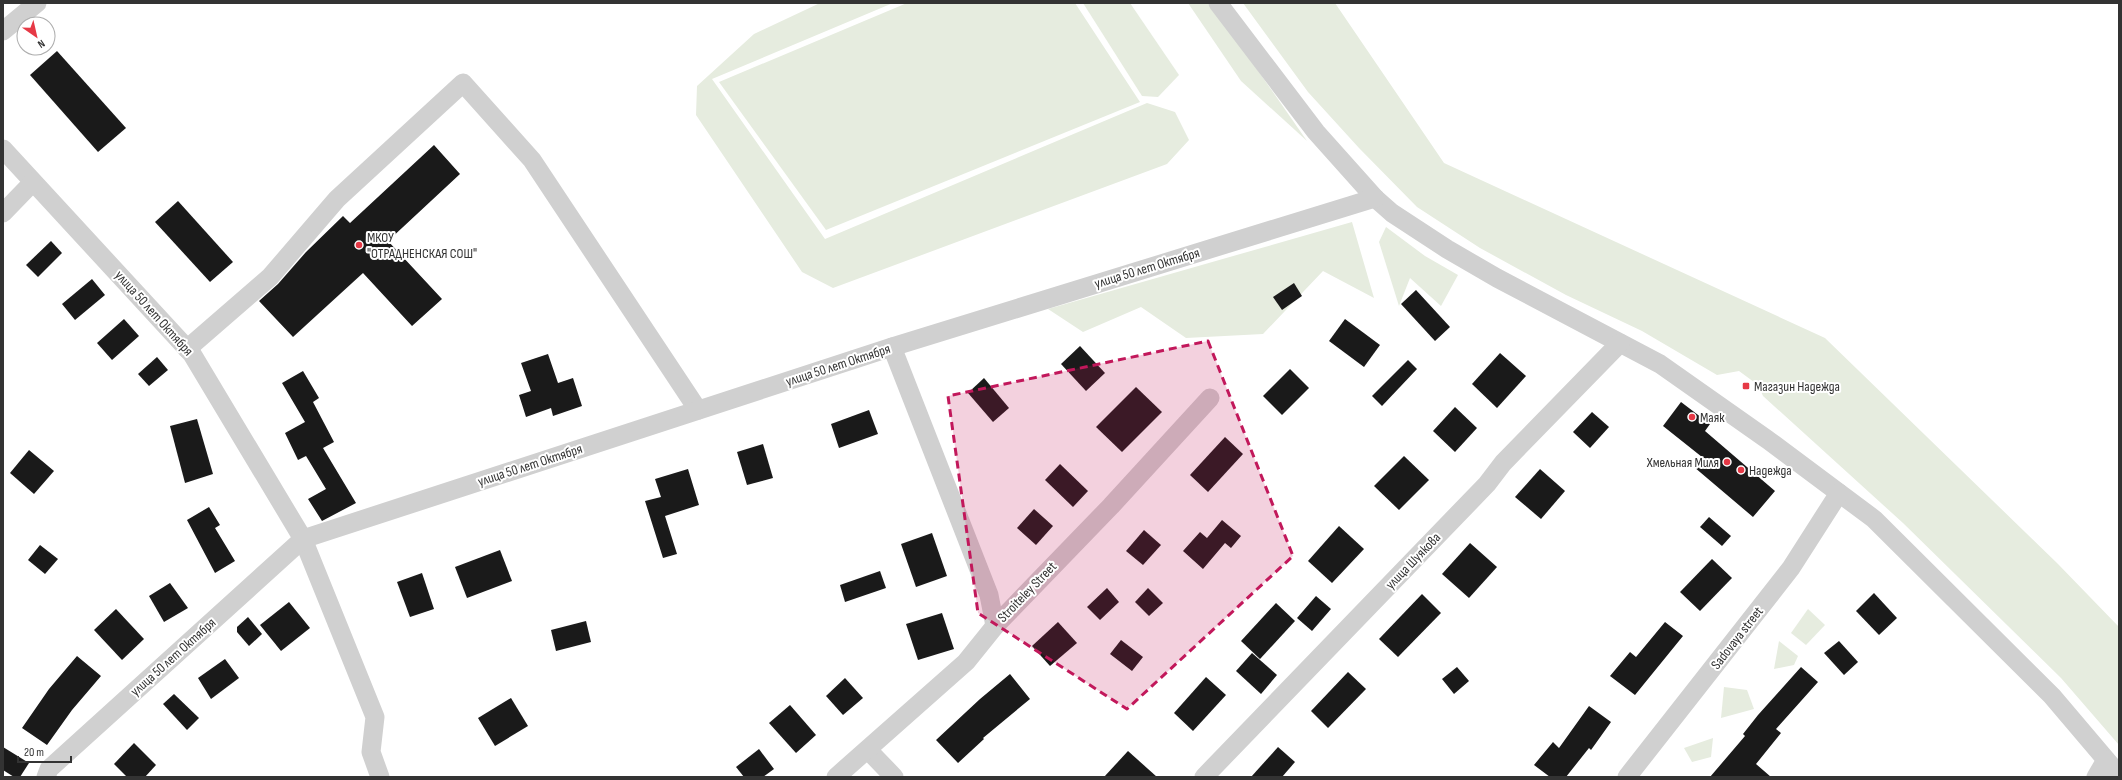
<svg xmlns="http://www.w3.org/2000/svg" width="2122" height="780" font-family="'Sofia Sans Condensed',sans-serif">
	<rect width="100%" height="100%" fill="#fff"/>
	<g fill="#e6ecdf">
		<polygon points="820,3 893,3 712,79 825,239 1147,103 1175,112 1189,140 1167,164 833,288 802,272 696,115 697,86 754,34"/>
		<polygon points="907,3 1075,3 1140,102 826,230 719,82"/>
		<polygon points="1083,3 1130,3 1179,75 1158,97 1142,96"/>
		<polygon points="1188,3 1211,3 1307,141 1241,81"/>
		<polygon points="1243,3 1335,3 1444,163 1825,338 2058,564 2119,627 2119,745 2061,678 1903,523 1763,396 1758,385 1739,371 1717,375 1642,331 1566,295 1480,248 1417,207 1359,148 1308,92"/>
		<polygon points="1352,222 1374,298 1323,271 1263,334 1186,338 1141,307 1083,332 1048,309"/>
		<polygon points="1386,227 1425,256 1458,275 1441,306 1410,278 1399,306 1379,242"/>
		<polygon points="1808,609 1825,625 1806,645 1791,633"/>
		<polygon points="1779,641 1798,656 1794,665 1774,669"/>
		<polygon points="1724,687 1747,690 1754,709 1721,718"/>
		<polygon points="1713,738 1711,757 1692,762 1684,748"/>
	</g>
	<g fill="#1a1a1a">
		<polygon points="57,51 126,128 98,152 30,75"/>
		<polygon points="434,145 460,174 388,241 442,299 412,326 363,273 293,337 259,301 278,284 306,252 343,216 350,223"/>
		<polygon points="178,201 233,262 210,282 155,222"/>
		<polygon points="51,241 62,253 38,277 26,265"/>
		<polygon points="92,279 105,295 75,320 62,304"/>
		<polygon points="1294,283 1302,296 1282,310 1273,297"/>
		<polygon points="1416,290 1450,327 1435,341 1401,304"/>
		<polygon points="124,319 139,336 112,360 97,343"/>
		<polygon points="1345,319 1380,345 1364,367 1329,341"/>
		<polygon points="1080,346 1105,373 1086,391 1061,364"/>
		<polygon points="1500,353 1526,376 1497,408 1472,384"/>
		<polygon points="548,354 558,383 573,378 582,406 553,416 551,408 526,417 519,395 531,391 521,363"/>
		<polygon points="157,357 168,370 149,386 138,374"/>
		<polygon points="1408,360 1417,369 1382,406 1372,396"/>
		<polygon points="1290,369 1309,388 1282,415 1263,396"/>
		<polygon points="303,371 319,398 313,402 334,442 323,448 356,503 322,521 308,499 326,489 306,456 298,460 285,433 305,422 282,383"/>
		<polygon points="984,378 1009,408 993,422 968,393"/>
		<polygon points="1136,387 1162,412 1122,452 1096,427"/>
		<polygon points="1681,402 1710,424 1705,431 1775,491 1753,517 1694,467 1702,457 1663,426"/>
		<polygon points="1455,407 1477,428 1455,452 1433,431"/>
		<polygon points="869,410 878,434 839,448 831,424"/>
		<polygon points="1592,412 1609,427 1590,448 1573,432"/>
		<polygon points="197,419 213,474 185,483 170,426"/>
		<polygon points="1225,437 1243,454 1208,492 1190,475"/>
		<polygon points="763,444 773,478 747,485 737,452"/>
		<polygon points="29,450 54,471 34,494 10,473"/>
		<polygon points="1404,456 1429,480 1399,510 1374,486"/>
		<polygon points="1060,464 1088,491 1073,507 1045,480"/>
		<polygon points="688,469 699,505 665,516 677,554 663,558 645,501 661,497 655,479"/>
		<polygon points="1540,469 1565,491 1541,519 1515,497"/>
		<polygon points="209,507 220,525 215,528 235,561 215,573 187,520"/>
		<polygon points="1034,509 1053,526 1036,545 1017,528"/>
		<polygon points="1709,517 1731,536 1722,546 1700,527"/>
		<polygon points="1222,520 1241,536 1231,548 1225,543 1203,569 1183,551 1200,532 1207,538"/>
		<polygon points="1339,526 1364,549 1332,583 1308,561"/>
		<polygon points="1144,530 1161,545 1143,565 1126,551"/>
		<polygon points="932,533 947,576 916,587 901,544"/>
		<polygon points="1470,543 1497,567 1469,598 1442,574"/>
		<polygon points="40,545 58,559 45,574 28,560"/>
		<polygon points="500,550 512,581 467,598 455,567"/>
		<polygon points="1712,559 1732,578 1700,611 1680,592"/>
		<polygon points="880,571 886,588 845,602 840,585"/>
		<polygon points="422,573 434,609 410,617 397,582"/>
		<polygon points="170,583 188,608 164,622 149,596"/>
		<polygon points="1107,588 1119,602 1100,620 1087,607"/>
		<polygon points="1148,588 1163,603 1149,616 1135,602"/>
		<polygon points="1874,593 1897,618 1879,635 1856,611"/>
		<polygon points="1422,594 1441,613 1398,657 1379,639"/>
		<polygon points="1316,596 1331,609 1312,631 1297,618"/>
		<polygon points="289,602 310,628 281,651 260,625"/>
		<polygon points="1276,603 1295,621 1260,659 1241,641"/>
		<polygon points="116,609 144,639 122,660 94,630"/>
		<polygon points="942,613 954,649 918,660 906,624"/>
		<polygon points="248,617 262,634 249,646 237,632 237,627"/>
		<polygon points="586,621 591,642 556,651 551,630"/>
		<polygon points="1058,622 1077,643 1050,666 1032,646"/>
		<polygon points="1665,622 1683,636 1635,695 1610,676 1630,652 1636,657"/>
		<polygon points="1121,640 1143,657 1132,671 1110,654"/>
		<polygon points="1839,641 1858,662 1844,675 1824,653"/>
		<polygon points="1252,653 1277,675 1261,694 1236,671"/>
		<polygon points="77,656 101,676 72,710 47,745 22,728 49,689"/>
		<polygon points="225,659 239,678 211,699 198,678"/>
		<polygon points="1457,667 1469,681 1454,694 1442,679"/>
		<polygon points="1801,667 1818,682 1776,729 1781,733 1756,764 1771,777 1710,777 1745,736 1743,734 1758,715"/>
		<polygon points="1348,672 1366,689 1328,728 1311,711"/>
		<polygon points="1010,674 1030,699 983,738 984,739 958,763 936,740 980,699"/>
		<polygon points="1206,677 1226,695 1193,731 1174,713"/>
		<polygon points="845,678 863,698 843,715 826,696"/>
		<polygon points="174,694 199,718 187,730 163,704"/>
		<polygon points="511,698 528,726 495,746 478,718"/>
		<polygon points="790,705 816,735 796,753 769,723"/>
		<polygon points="1589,706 1611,722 1591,750 1589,748 1566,777 1550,777 1534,765 1553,742 1559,748"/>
		<polygon points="134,743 156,765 145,777 127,777 114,764"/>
		<polygon points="3,747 29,763 20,777 14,777 3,770"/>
		<polygon points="1278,747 1295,762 1282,777 1251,777"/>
		<polygon points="759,749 774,769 763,777 744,777 736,767"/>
		<polygon points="1128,751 1157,777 1104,777"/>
	</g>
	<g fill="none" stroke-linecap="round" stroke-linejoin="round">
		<g stroke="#d0d0d0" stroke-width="19">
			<polyline points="1218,3 1316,132 1375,198 1392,213 1447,249 1497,278 1660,364 1768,440 1874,519 2052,696 2119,775"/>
			<polyline points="3,31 37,3"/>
			<polyline points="3,149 192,354 303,539 375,717 371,752 380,777"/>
			<polyline points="3,213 33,182"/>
			<polyline points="892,347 989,595 995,626"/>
			<polyline points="187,349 270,277 337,199 463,83 532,160 698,410"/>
			<polyline points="868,750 894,777"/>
			<polyline points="46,777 49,769 303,539 892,347 1375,198"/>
			<polyline points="836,777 966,662 995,626 1111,506 1210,398"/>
			<polyline points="1204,777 1487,484 1503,463 1620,343"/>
			<polyline points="1627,777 1791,568 1839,493"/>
			<polyline points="2096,777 2106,760"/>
		</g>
	</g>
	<path fill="#c2185b" fill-opacity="0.2" stroke="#c2185b" stroke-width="3" stroke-dasharray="8 5" stroke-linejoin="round" d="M1208,341L1293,556L1127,709L978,613L948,396Z"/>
	<g fill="#e63946" stroke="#fff" stroke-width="1.5">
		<circle cx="359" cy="245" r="4"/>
		<rect x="1742" y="382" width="8" height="8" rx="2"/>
		<circle cx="1692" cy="417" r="4"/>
		<circle cx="1727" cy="462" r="4"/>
		<circle cx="1741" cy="470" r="4"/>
	</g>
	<g text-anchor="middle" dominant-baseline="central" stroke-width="4" stroke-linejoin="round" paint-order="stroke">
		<g font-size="14" fill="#333" stroke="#fff" text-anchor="start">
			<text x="367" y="237">МКОУ<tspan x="367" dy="16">"ОТРАДНЕНСКАЯ СОШ"</tspan></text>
			<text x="1754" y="386">Магазин Надежда</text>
			<text x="1700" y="417">Маяк</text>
			<text x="1719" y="462" text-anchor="end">Хмельная Миля</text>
			<text x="1749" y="470">Надежда</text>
		</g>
		<g font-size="14" fill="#333" stroke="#fff">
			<text transform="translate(1147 268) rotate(-17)">улица 50 лет Октября</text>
			<text transform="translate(154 313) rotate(48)">улица 50 лет Октября</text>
			<text transform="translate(838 365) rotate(-18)">улица 50 лет Октября</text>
			<text transform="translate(530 465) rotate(-18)">улица 50 лет Октября</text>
			<text transform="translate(1413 561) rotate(-46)">улица Шуякова</text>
			<text transform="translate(1027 592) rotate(-46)">Stroiteley Street</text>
			<text transform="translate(1737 638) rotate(-52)">Sadovaya street</text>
			<text transform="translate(173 657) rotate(-42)">улица 50 лет Октября</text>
		</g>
	</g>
	<rect width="2122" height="780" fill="none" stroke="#333333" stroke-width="8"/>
	<g transform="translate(36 36) rotate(146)"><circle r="19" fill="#ffffff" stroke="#adadad"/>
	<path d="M0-3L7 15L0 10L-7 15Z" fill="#e63946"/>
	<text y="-6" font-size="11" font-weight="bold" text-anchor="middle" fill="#333333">N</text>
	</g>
	<path d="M18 756v6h53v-6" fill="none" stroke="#333333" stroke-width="2"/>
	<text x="24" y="756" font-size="12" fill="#333333" stroke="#ffffff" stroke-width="3" paint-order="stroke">20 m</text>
</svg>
